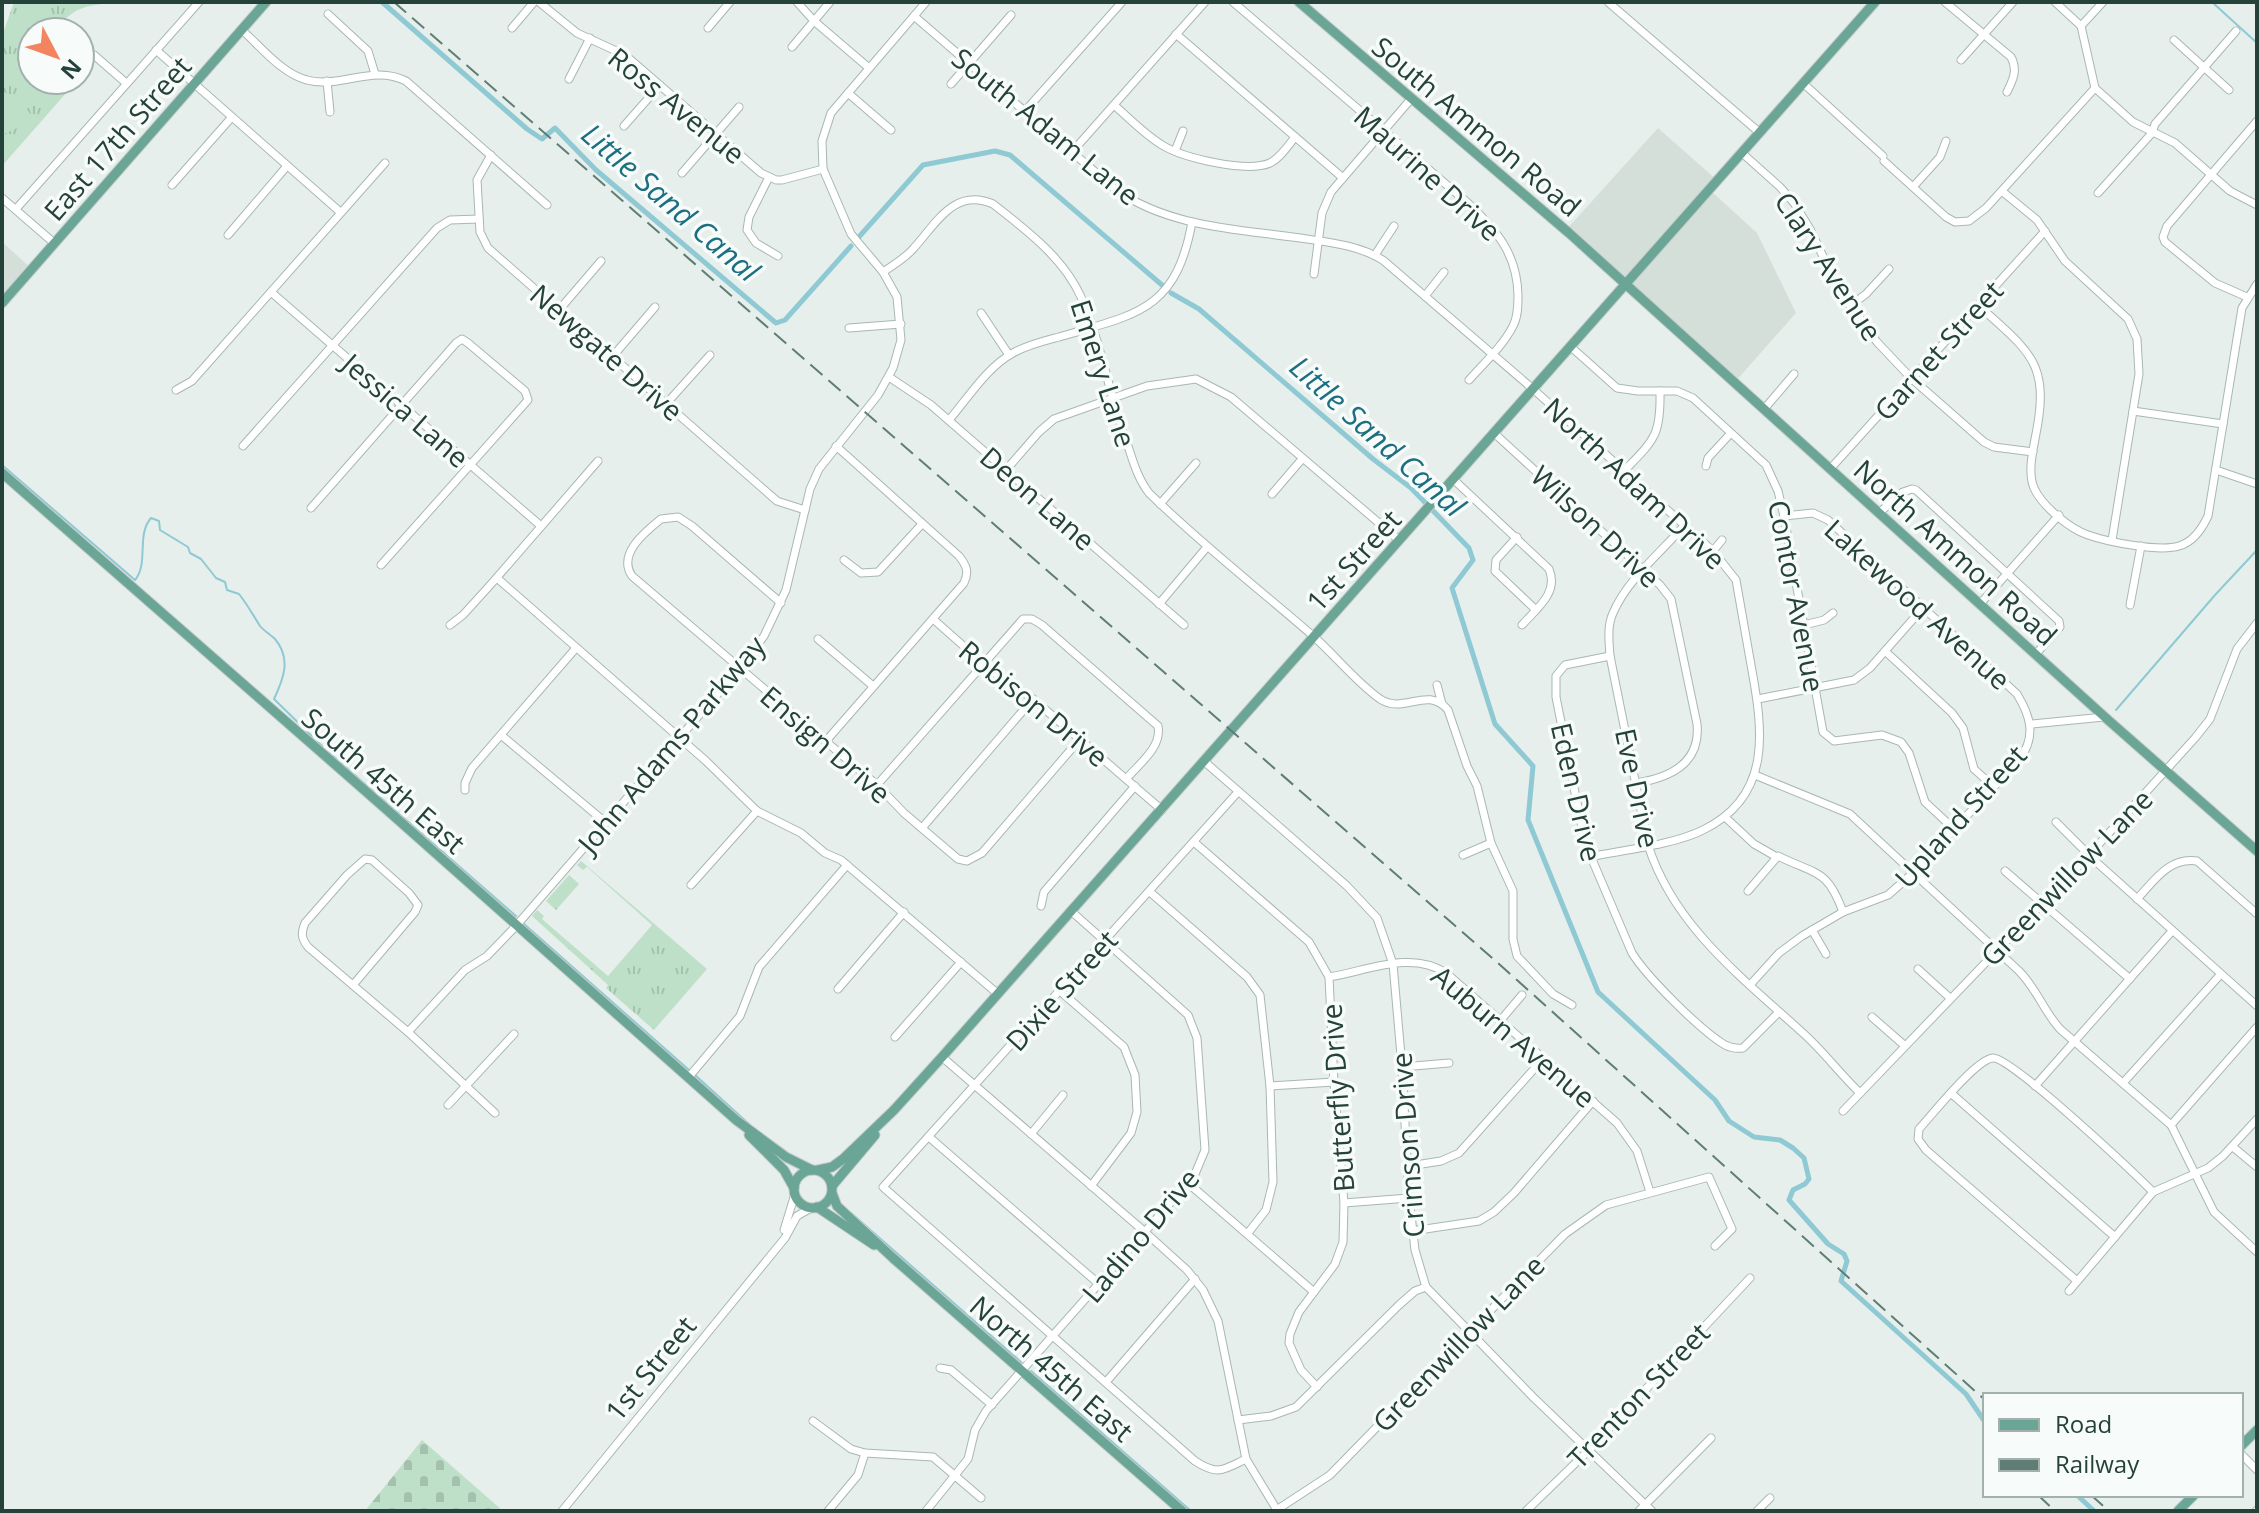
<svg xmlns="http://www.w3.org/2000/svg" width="2259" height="1513" font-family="'Open Sans',sans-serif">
	<defs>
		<pattern id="grass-tufts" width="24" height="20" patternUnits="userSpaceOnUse" patternTransform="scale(2)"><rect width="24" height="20" fill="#bfe0c8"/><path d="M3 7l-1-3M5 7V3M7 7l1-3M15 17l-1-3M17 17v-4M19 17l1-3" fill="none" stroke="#a4c1ad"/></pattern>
		<pattern id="cemetery-stones" width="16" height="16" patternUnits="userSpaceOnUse" patternTransform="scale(2)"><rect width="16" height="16" fill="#bfe0c8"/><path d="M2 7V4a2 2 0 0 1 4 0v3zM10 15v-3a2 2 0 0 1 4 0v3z" fill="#a4c1ad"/></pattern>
	</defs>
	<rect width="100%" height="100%" fill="#e6efeb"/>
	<g fill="#d4dfda">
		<polygon points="1658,128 1718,181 1710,190 1757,233 1796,313 1735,382 1566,230"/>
		<polygon points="2,242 32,269 2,302"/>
	</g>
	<g fill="url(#grass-tufts)">
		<path d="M14,2H114C81,7 76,6 53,32H32V80H53L67,92L2,166V36Z"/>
		<polygon points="581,861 707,969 654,1030 606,988 608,985 532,916 537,910 544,916 542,919 608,976 652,925 587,867 583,870 577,865"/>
		<polygon points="569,875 579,884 556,910 546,901"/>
	</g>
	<polygon fill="url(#cemetery-stones)" points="422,1440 503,1511 365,1511"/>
	<polygon fill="#bfe0c8" points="2,91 21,100 34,120 2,135"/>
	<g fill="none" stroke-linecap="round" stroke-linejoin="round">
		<g stroke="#8ec9d4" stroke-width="2">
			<polyline points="2212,2 2257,43"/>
			<path d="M2,465L135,580C149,563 136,535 151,518L159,521L160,530L188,547L190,553L201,559L216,578L225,582L227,590L239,594C247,604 253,615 260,626C264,631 270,634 275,639C292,659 283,680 274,699L322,746"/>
			<polyline points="2116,710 2215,595 2257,550"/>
			<polyline points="326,750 516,916"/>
			<polyline points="524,924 689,1070"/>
			<polyline points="695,1075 750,1125"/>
			<polyline points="851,1213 1021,1362"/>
			<polyline points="1031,1371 1191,1511"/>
		</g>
		<g stroke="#8ec9d4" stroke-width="5">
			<polyline points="382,2 527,129 542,139 555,128 596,170 776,323 785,320 851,246"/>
			<polyline points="858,238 923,165 995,151 1010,155 1162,285"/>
			<polyline points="1171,293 1199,309 1373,459 1411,488 1469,548 1473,560 1452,588 1495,724 1533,766 1528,820 1598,992 1715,1100 1729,1121 1754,1137 1780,1140 1793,1148 1804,1158 1809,1179 1805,1184 1793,1190 1789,1200 1828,1244 1844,1254 1847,1261 1841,1281 1966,1394 1985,1422"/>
			<polyline points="2077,1495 2094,1511"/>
		</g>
		<g stroke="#a8b8b2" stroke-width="9">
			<g id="minor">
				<polyline points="539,2 577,33 625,55 761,173 776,180 782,180 823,169"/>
				<polyline points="797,2 814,21 869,68"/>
				<path d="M1233,2L1469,204C1497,231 1517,254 1518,295C1518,305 1518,317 1513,326C1503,346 1484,363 1469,380"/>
				<polyline points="1608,2 1760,133"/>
				<path d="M1945,2L2011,57C2018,70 2013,80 2007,92"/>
				<polyline points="2055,2 2081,26 2095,88 2133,122 2175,143 2230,191 2257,205"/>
				<polyline points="328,14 368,51 375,74"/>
				<path d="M914,16L1115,189C1168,227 1237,229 1300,238C1327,242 1360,245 1384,261L1533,389L1713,551L1736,580C1741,608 1746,636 1751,665C1763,730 1773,796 1703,830C1673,845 1623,850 1589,857"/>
				<polyline points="2081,26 2103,2"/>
				<polyline points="512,28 534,2"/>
				<polyline points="708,28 730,2"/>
				<path d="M242,30C260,46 282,74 307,80C340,89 373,64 406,81L547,205"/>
				<polyline points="1176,34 1343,178"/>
				<polyline points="2174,40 2229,90"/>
				<polyline points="792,47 830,2"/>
				<polyline points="156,50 339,211"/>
				<polyline points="94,55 126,83"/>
				<polyline points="1961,60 2013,2"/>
				<polyline points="569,79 590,38"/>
				<polyline points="327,81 330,112"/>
				<polyline points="951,84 1011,15"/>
				<polyline points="1804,84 1883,156"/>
				<polyline points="848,93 891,130"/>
				<path d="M1114,105C1129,118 1144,134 1162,145C1183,158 1247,173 1270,163C1280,158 1288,146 1295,137"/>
				<polyline points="1025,111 1122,2"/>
				<polyline points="624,126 660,85"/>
				<polyline points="1175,151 1183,131"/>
				<polyline points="1072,152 1205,2"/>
				<polyline points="1742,153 1780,187 1794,203 1810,229 1838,288 1877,342 1911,378 1984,442 1994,447 2033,452"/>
				<polyline points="491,155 477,180 480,232 488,248 777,501 805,510"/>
				<polyline points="1884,161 1946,217 1955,222 1969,221 1986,208 2095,88"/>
				<polyline points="682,173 739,107"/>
				<polyline points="769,177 749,217 747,230 756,243 778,256"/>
				<polyline points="172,185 231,118"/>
				<polyline points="1913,187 1940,157 1946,141"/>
				<polyline points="2003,192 2037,220 2065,261 2128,319 2137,339 2139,374 2112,540"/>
				<polyline points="2098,193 2152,133 2155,124 2236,31"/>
				<polyline points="2,198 54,243"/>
				<polyline points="16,209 199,2"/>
				<polyline points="228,235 287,166"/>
				<polyline points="1375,255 1394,226"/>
				<path d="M883,272C894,265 905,258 913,249C936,224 954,187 993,204C1026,230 1063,257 1081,297C1102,344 1110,400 1129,449C1134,465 1139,480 1149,493C1201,544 1258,588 1312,635C1335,655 1355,681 1380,699C1404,715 1427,685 1448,710L1467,766L1477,786L1491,843L1513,891V939L1517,956L1553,994L1572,1005"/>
				<polyline points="1314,274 1322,213 1331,192 1411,99"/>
				<polyline points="271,292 541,526"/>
				<polyline points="1425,296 1444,272"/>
				<polyline points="2247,297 2215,283 2165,242 2163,237 2167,226 2257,121"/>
				<path d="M1978,305C2031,353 2051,363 2035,439C2032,454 2028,474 2034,488C2042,506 2070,529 2088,535C2108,542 2159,552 2179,546C2193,542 2202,529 2208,516L2242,308L2257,284"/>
				<polyline points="1850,306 1866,294 1889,269"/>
				<polyline points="559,310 601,261"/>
				<polyline points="981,313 1009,355"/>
				<polyline points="849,328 901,324"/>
				<polyline points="1571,347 1617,388 1638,391 1677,391 1693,398 1766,465 1778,491 1784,516 1823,732 1834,741 1882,735 1901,742 1909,753 1925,802 1954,829"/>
				<polyline points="613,356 655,307"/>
				<polyline points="889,377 931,405 1184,625"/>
				<polyline points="176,390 192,381 385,163"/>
				<polyline points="666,404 710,355"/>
				<polyline points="1765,408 1794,374"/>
				<polyline points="2133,411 2223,424"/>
				<path d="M949,420C968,398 987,367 1013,353C1027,345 1044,341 1059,337C1137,314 1176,311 1192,222"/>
				<path d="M1494,433L1660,585L1671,599L1697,724C1701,764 1669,778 1636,783"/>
				<polyline points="243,446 437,228 450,220 479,219"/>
				<polyline points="1706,466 1708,458 1730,434"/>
				<polyline points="1831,468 2045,231"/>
				<polyline points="1006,470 1039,432 1054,419 1147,386 1196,379 1231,397 1399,540"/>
				<polyline points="2216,470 2257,484"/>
				<path d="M1624,471C1654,440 1661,436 1660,391"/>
				<path d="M1453,479L1549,569C1559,593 1537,608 1522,625"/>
				<polyline points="1272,494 1302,459"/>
				<polyline points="1160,504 1196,463"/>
				<polyline points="311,508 456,343 462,339 468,343 525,391 528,400 381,565"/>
				<polyline points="1879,513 1903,492 1912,489 1916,490 2059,621 2060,627 2035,655"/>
				<path d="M1684,526C1661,552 1627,580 1613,613C1607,626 1609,641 1610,656L1648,845C1674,927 1744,979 1804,1034C1824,1052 1840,1074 1860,1093"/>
				<polyline points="1517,537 1496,560 1495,571 1536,610"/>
				<polyline points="1713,551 1722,540"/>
				<polyline points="844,560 861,573 878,572 922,524"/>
				<polyline points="497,578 706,761 757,811 801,833 825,853 841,860 998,994"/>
				<path d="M781,603L692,526L678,517L661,519C645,532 617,554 632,576L877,785L904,813L958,859L967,861L982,853L1080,739"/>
				<polyline points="1159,604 1207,547"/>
				<polyline points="1980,604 2059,515"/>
				<polyline points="2130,605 2141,546"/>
				<polyline points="933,619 993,672 1033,699 1162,810"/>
				<polyline points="450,625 463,615 492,583 598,461"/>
				<polyline points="1804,625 1824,620 1833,613"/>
				<polyline points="818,639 873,686"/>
				<polyline points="1885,651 1952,713 1963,728 1974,769 1993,786"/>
				<path d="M1610,656L1565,665L1556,676V697L1585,843L1632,953C1647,977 1700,1030 1725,1045C1731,1048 1736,1049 1743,1048L1779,1012"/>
				<polyline points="1437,685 1442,704"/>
				<polyline points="1758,699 1854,680 1870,668 1922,609"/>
				<polyline points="2032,724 2104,717"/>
				<polyline points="501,735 605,822"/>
				<path d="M826,741L964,583C969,572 967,566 959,556L836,446"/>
				<polyline points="1205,762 1347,886 1377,918 1393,964 1402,1067 1409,1198 1415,1250 1426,1287 1533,1397 1652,1511"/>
				<path d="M1755,775L1850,814L2019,971C2037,989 2043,1010 2060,1029L2171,1125L2214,1212L2257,1252"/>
				<path d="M877,785L1023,619H1032L1042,625L1158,726C1162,747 1140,763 1127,778"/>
				<polyline points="465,790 465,783 472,768 576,648"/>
				<path d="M1238,792L883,1187L1195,1461C1218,1476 1223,1470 1246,1459"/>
				<polyline points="1726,818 1754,844 1775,856"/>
				<polyline points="2056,822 2094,860 2257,1006"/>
				<polyline points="922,828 1033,699"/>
				<polyline points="1194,842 1309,942 1329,977 1334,1082 1344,1203 1343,1242 1335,1264 1299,1312 1290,1334 1289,1343 1301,1370 1317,1387"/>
				<polyline points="1463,855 1491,843"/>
				<polyline points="2005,871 2130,979"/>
				<polyline points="691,885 757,811"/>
				<path d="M1748,891L1778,856C1816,875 1827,868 1843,912"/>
				<polyline points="1150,892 1247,977 1260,995 1270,1086 1273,1182 1266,1210 1248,1233"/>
				<path d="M2137,899C2154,881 2169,857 2197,861L2257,914"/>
				<polyline points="1041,906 1044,892 1135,786"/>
				<polyline points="1812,930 1826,954"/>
				<polyline points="1918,969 1950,998"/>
				<path d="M1329,977C1367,971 1411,950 1446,973L1617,1123L1637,1151L1650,1192"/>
				<path d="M353,985L415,912L418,905L409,893L372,860L365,859L347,875L305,923C301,933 301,938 308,947L408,1032L495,1113"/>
				<path d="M1750,985L1779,953L1802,936L1843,912L1888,895L1913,873L2020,759C2036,736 2031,717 2017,694L1828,520L1813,513L1784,516"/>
				<polyline points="838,989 904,912"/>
				<polyline points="1060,991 1124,1047 1135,1075 1137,1112 1131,1133 1091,1186"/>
				<polyline points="1872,1017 1904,1045"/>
				<polyline points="1500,1021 1522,995"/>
				<polyline points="408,1032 465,970 487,956 516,926 740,668 764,636 786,590 810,489 819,469 878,395 893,368 901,340 897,297 883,272 851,234 823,169 822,141 831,113 926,2"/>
				<polyline points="895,1037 961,962"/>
				<polyline points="942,1057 1145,1232 1187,1270 1203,1290 1218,1321 1246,1459 1277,1510"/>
				<polyline points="1402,1067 1449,1063"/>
				<polyline points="688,1078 740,1016 759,967 847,865"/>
				<polyline points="2123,1083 2220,975"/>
				<polyline points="1270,1086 1334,1082"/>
				<polyline points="2035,1086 2172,931"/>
				<polyline points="1952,1094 2115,1237"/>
				<polyline points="448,1105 514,1034"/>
				<polyline points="1843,1111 2089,855 2195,738 2210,719 2237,649 2257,623"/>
				<polyline points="2171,1125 2257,1027"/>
				<polyline points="1031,1134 1063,1095"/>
				<polyline points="929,1137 1099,1284"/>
				<polyline points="2233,1147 2257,1167"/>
				<polyline points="1409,1166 1441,1161 1459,1153 1543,1059"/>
				<polyline points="1188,1183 1314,1292"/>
				<polyline points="1344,1203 1409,1198"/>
				<polyline points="784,1230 795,1194"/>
				<polyline points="1412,1231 1479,1221 1494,1212 1514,1193 1593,1101"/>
				<path d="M2076,1280L1926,1150L1918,1139L1919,1129C1932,1115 1976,1059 1993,1058C2011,1057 2133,1172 2153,1192"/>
				<polyline points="2069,1291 2153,1192 2208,1168 2223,1156 2257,1119"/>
				<polyline points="940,1368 951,1370 992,1405"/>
				<polyline points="1106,1382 1195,1279"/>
				<polyline points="1238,1420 1271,1416 1296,1407 1399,1305 1415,1291 1426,1287"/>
				<polyline points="813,1421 851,1449 865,1453 933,1457 981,1498"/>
				<polyline points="2241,1454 2257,1470"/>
				<polyline points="562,1511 785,1238 797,1216 811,1208"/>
				<polyline points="828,1511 858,1475 865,1453"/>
				<polyline points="926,1511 968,1459 975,1430 986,1411 1188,1183 1195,1174 1205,1150 1197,1038 1188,1015 1071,911"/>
				<polyline points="1275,1511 1330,1475 1565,1234 1606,1205 1709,1177 1732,1229 1715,1246"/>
				<polyline points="1526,1511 1588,1451 1750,1278"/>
				<polyline points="1639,1511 1711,1438"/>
				<polyline points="1757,1511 1770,1498"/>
				<polyline points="2256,1511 2257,1510"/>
			</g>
		</g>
		<g stroke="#c2cac8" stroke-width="11">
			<g id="major">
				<polyline points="1299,2 1569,233 2107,719 2257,851"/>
				<polyline points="2,303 266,2"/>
				<polyline points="2,473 386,809 736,1120 786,1157 812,1170"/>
				<polyline points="749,1135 784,1170 794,1188"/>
				<polyline points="818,1170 832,1167 843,1159 894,1110 942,1057 1875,2"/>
				<circle cx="813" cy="1189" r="19"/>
				<polyline points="832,1186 875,1135"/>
				<polyline points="832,1193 837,1206 893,1258 1182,1511"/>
				<polyline points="817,1207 874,1245"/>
				<polyline points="2241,1446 2257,1430"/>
				<polyline points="2178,1511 2194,1495"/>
			</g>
		</g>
		<use href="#minor" stroke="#fff" stroke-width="7"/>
		<use href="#major" stroke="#6aa596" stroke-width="9"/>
		<g stroke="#5f7d75" stroke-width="2" stroke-dasharray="16 8" stroke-linecap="butt">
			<polyline points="394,2 1498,963 1985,1400"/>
			<polyline points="2038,1495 2055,1511"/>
			<polyline points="2091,1495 2109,1511"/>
		</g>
	</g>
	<g text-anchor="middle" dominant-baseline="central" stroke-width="7" stroke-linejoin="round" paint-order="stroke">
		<g font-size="28" fill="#24423a" stroke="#f7fbf9">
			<text transform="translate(677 105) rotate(39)">Ross Avenue</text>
			<text transform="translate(1046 126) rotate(39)">South Adam Lane</text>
			<text transform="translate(1477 126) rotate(40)">South Ammon Road</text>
			<text transform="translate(117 138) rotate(-49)">East 17th Street</text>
			<text transform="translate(1428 173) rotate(42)">Maurine Drive</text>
			<text transform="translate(1829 266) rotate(57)">Clary Avenue</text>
			<text transform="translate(1938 350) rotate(-48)">Garnet Street</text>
			<text transform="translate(607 352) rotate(41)">Newgate Drive</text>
			<text transform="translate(1104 373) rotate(72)">Emery Lane</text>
			<text transform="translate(406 410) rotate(41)">Jessica Lane</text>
			<text transform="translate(1635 483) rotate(43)">North Adam Drive</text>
			<text transform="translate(1038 498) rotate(41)">Deon Lane</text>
			<text transform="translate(1596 526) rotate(43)">Wilson Drive</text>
			<text transform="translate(1956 552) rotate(42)">North Ammon Road</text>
			<text transform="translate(1353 560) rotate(-48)">1st Street</text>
			<text transform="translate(1797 596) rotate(79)">Contor Avenue</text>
			<text transform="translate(1918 604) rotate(42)">Lakewood Avenue</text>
			<text transform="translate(1034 703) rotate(39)">Robison Drive</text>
			<text transform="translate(671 744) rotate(-50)">John Adams Parkway</text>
			<text transform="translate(826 744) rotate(41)">Ensign Drive</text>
			<text transform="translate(384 780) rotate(41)">South 45th East</text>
			<text transform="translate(1638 788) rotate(78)">Eve Drive</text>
			<text transform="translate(1577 792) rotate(77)">Eden Drive</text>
			<text transform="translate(1960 816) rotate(-48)">Upland Street</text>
			<text transform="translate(2066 877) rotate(-46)">Greenwillow Lane</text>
			<text transform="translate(1061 990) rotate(-48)">Dixie Street</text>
			<text transform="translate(1514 1036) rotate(40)">Auburn Avenue</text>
			<text transform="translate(1337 1098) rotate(-94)">Butterfly Drive</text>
			<text transform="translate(1407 1145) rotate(-94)">Crimson Drive</text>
			<text transform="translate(1140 1235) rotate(-50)">Ladino Drive</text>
			<text transform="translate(1458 1343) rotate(-46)">Greenwillow Lane</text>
			<text transform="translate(650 1368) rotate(-51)">1st Street</text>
			<text transform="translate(1052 1368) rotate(41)">North 45th East</text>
			<text transform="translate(1638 1395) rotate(-46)">Trenton Street</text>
		</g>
		<g font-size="30" font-style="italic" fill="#1c6f80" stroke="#f7fbf9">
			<text transform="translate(671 202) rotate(41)">Little Sand Canal</text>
			<text transform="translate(1378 436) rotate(42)">Little Sand Canal</text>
		</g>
	</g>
	<rect width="2259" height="1513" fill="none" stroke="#24423a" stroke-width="8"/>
	<rect x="1983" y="1393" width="260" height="104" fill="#f7fbf9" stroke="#a3b1ad" stroke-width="2"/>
	<rect x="1999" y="1419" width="40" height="12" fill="#6aa596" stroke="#a3b1ad" stroke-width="2"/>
	<text x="2055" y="1433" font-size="24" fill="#24423a">Road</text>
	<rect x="1999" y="1459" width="40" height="12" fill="#5f7d75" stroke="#a3b1ad" stroke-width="2"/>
	<text x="2055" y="1473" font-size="24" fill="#24423a">Railway</text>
	<g transform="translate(56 56) rotate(131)"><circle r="38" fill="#f7fbf9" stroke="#a3b1ad" stroke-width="2"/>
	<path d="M0-6L14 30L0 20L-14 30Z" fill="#f4845f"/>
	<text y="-12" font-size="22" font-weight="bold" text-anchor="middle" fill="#24423a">N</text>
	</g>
</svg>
